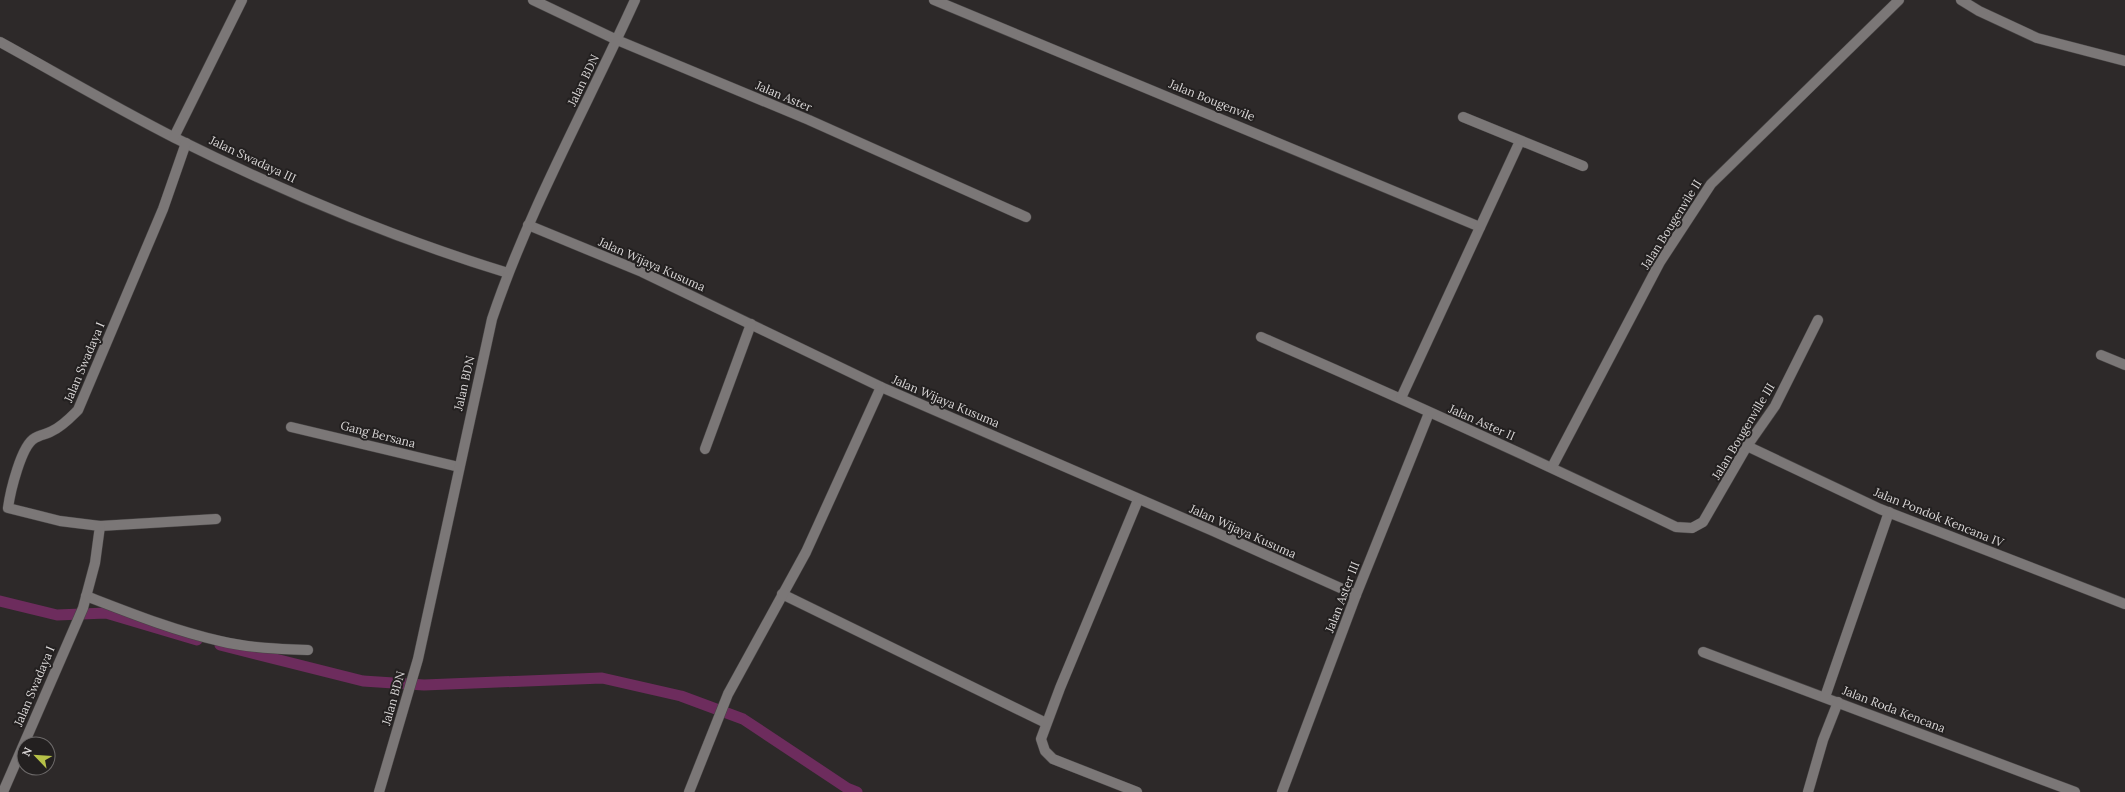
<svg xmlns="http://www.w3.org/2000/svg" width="2125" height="792" font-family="Lora,serif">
	<rect width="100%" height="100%" fill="#2d2929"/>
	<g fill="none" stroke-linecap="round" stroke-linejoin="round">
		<g stroke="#6d2c5d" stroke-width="11">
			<polyline points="0,601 57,615 106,613 197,640"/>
			<polyline points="220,645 363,681 424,685 602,678 681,696 743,719 847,788 857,792"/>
		</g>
		<g stroke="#484545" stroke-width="11">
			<g id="street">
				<polyline points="533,0 617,40 809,120 1026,217"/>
				<polyline points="934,0 1480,227"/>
				<polyline points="1961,0 1979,11 2037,38 2125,61"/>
				<path d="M0,42C58,74 116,108 175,138C282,191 393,238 508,273"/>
				<polyline points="1463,117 1583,166"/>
				<polyline points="174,137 242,0"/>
				<polyline points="528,225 642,272 881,387 1213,531 1356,595"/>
				<path d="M1261,337C1401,398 1539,461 1676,527L1692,528L1703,522L1747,446L1775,406L1818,320"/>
				<polyline points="2101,355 2125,365"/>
				<polyline points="1401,398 1520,141"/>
				<polyline points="291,427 459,467"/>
				<polyline points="1747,446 1880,509 2125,604"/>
				<polyline points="705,449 751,324"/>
				<polyline points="1552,467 1660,262 1711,184 1899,0"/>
				<polyline points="100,526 216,519"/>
				<polyline points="782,594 1046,723"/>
				<path d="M86,596C130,613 175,631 220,641C249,648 279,649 308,650"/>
				<polyline points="1703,652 2075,792"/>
				<polyline points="1825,697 1889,512"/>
				<path d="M3,792L83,608L95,563L100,526L60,521L8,508C10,493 21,445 35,438C40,435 47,434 52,431C63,426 70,418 78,410L163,209L186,143"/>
				<path d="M379,792L418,659L492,319C529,209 587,106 635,0"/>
				<polyline points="689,792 728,694 806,552 881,387"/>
				<polyline points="1137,792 1053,759 1045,751 1041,739 1060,688 1138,500"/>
				<polyline points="1282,792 1356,595 1429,413"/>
				<polyline points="1808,792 1823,740 1838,702"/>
			</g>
		</g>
		<use href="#street" stroke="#7b7777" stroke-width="10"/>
	</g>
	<g text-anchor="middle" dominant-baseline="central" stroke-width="4" stroke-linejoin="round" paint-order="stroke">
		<g font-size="12" fill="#dad7d7" stroke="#232020">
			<text transform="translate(583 80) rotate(-64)">Jalan BDN</text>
			<text transform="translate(784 96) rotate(23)">Jalan Aster</text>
			<text transform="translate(1212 100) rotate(22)">Jalan Bougenvile</text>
			<text transform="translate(253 159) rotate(25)">Jalan Swadaya III</text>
			<text transform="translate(1671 224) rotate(-58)">Jalan Bougenvile II</text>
			<text transform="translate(652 264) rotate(24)">Jalan Wijaya Kusuma</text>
			<text transform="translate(84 362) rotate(-67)">Jalan Swadaya I</text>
			<text transform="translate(464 383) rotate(-77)">Jalan BDN</text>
			<text transform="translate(946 401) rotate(23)">Jalan Wijaya Kusuma</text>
			<text transform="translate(1482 422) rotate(24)">Jalan Aster II</text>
			<text transform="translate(1743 431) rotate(-59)">Jalan Bougenville III</text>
			<text transform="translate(378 434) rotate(14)">Gang Bersana</text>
			<text transform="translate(1939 517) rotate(22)">Jalan Pondok Kencana IV</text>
			<text transform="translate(1243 531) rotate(24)">Jalan Wijaya Kusuma</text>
			<text transform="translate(1342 597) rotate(-69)">Jalan Aster III</text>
			<text transform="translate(34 686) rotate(-67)">Jalan Swadaya I</text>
			<text transform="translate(393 698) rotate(-74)">Jalan BDN</text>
			<text transform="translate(1894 709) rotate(21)">Jalan Roda Kencana</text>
		</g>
	</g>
	<g transform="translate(36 756) rotate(295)"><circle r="19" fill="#232020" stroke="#6c6969"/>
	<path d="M0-3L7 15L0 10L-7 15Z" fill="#b6c148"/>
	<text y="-6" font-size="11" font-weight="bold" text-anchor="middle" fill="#dad7d7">N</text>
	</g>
</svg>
